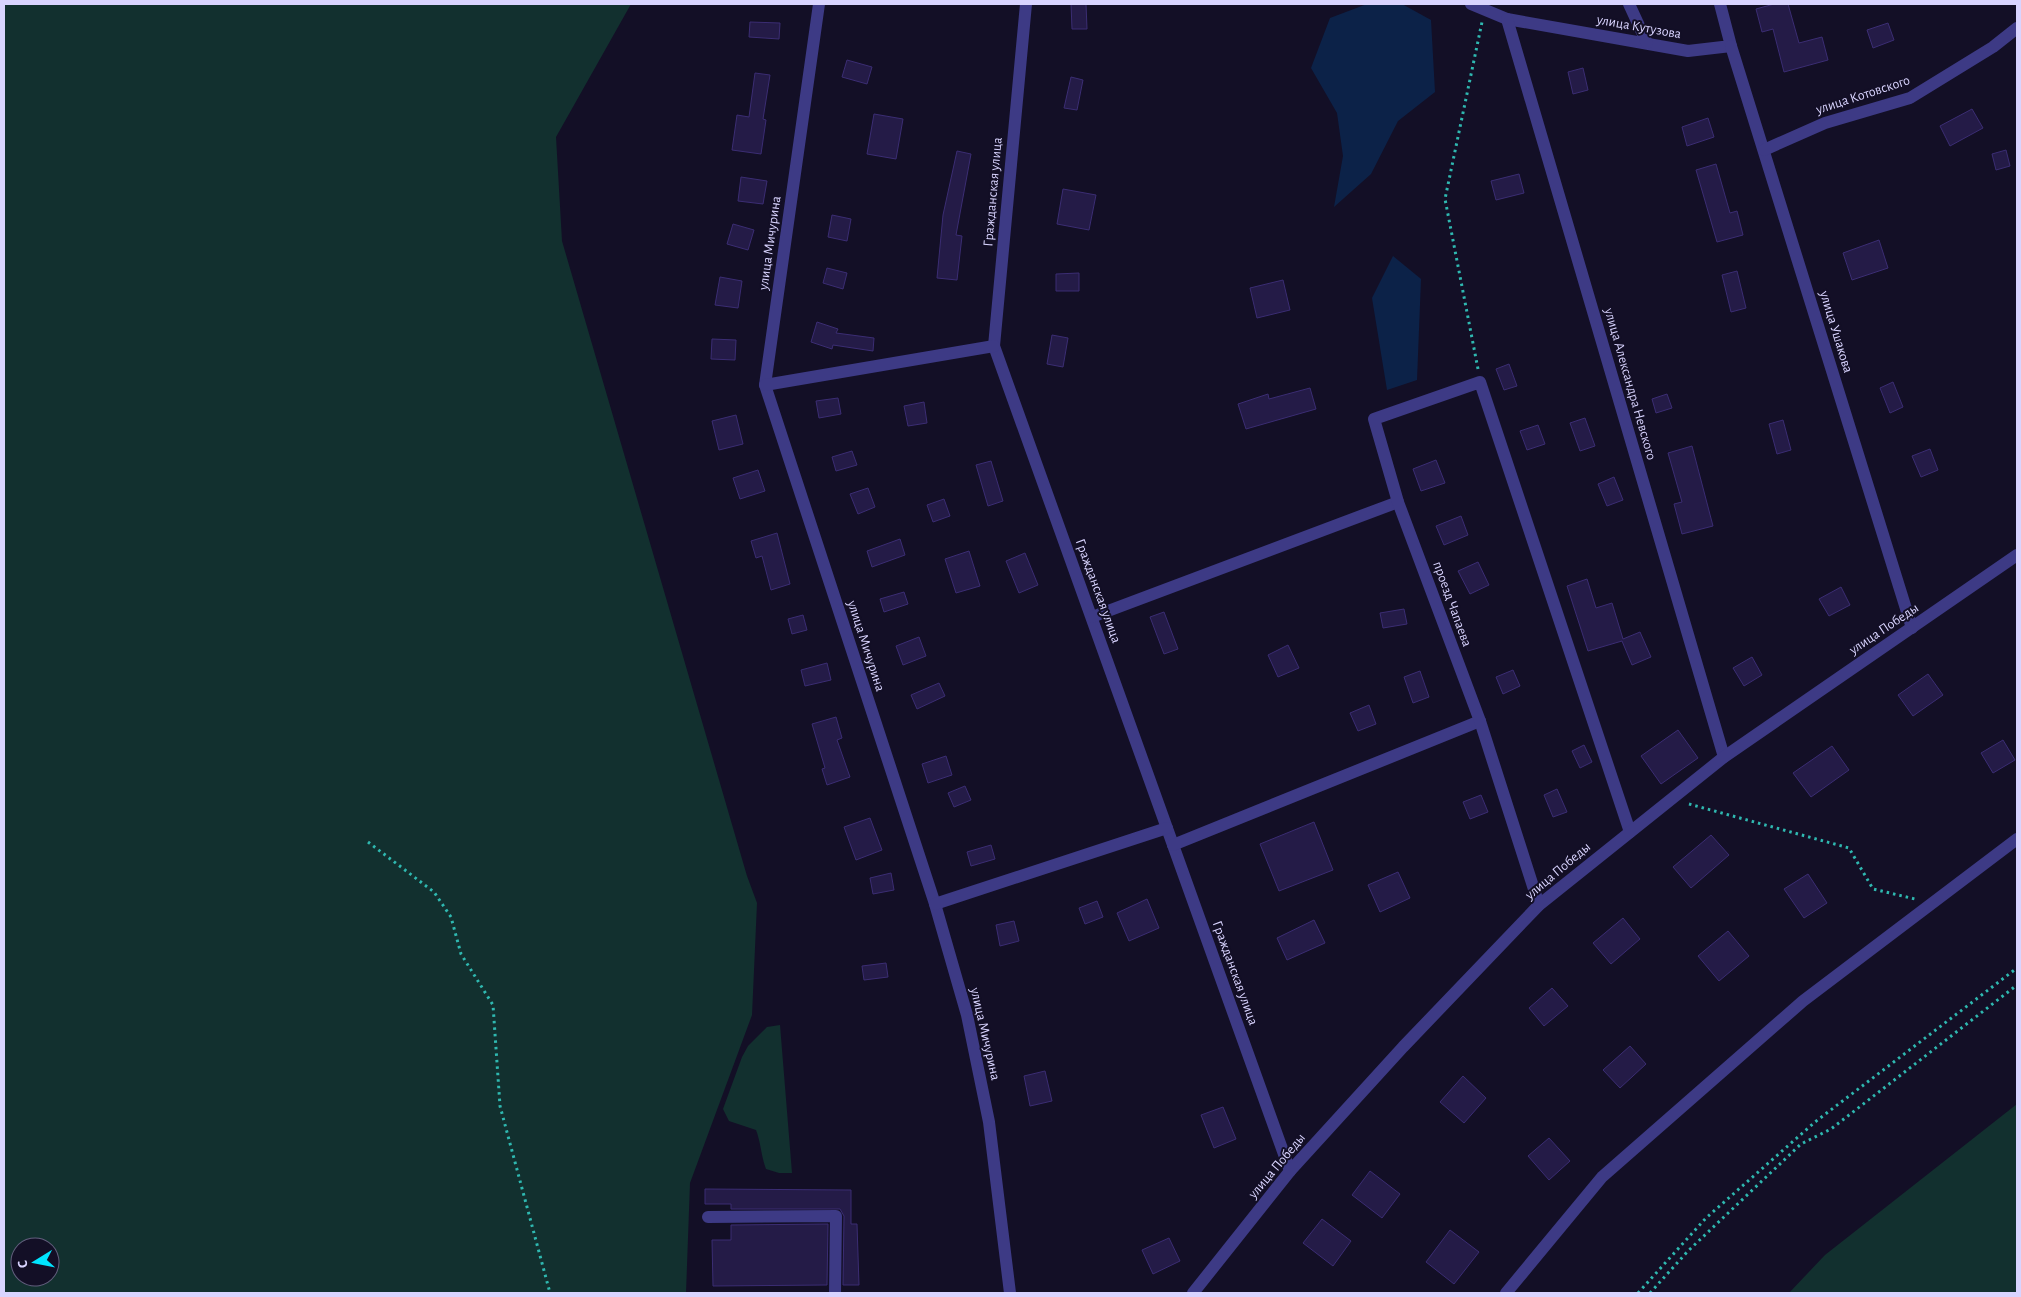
<svg xmlns="http://www.w3.org/2000/svg" width="2021" height="1297" font-family="'Alegreya Sans',sans-serif">
	<rect width="100%" height="100%" fill="#130f26"/>
	<g fill="#12302f" fill-rule="evenodd">
		<path d="M4,4H631L556,137L562,241L747,876L757,903L752,1015L690,1183L686,1293H4ZM20,1247H50V1277H20Z"/>
		<path d="M780,1025L792,1173H779L766,1169C761,1156 761,1143 756,1130L729,1121L723,1109L742,1057L748,1046L767,1027Z"/>
		<polygon points="2017,1104 2017,1293 1789,1293 1825,1255"/>
	</g>
	<g fill="#0c2248">
		<polygon points="1367,4 1402,4 1431,20 1435,92 1398,121 1371,174 1334,207 1343,156 1337,113 1311,68 1330,18"/>
		<polygon points="1393,256 1421,279 1417,380 1387,390 1372,298"/>
	</g>
	<g fill="#241b47" stroke="#3b2d73">
		<polygon points="1071,4 1086,4 1087,29 1072,29"/>
		<polygon points="1774,4 1788,4 1799,43 1822,37 1828,60 1784,72 1773,29 1762,32 1756,9"/>
		<polygon points="750,22 780,23 779,39 749,37"/>
		<polygon points="1888,23 1894,40 1873,48 1867,30"/>
		<polygon points="847,60 872,67 867,84 842,77"/>
		<polygon points="1583,68 1588,90 1573,94 1568,72"/>
		<polygon points="755,73 770,75 763,119 766,120 761,154 732,150 737,115 749,117"/>
		<polygon points="1071,77 1083,80 1077,110 1064,108"/>
		<polygon points="1972,109 1983,128 1950,146 1940,126"/>
		<polygon points="874,114 903,119 896,159 867,154"/>
		<polygon points="1708,118 1714,137 1687,146 1682,127"/>
		<polygon points="2006,150 2010,166 1996,170 1992,154"/>
		<polygon points="957,151 971,154 956,235 962,236 957,280 937,278 943,215"/>
		<polygon points="1716,164 1730,213 1737,211 1743,235 1717,242 1696,170"/>
		<polygon points="1519,174 1524,193 1496,200 1491,181"/>
		<polygon points="741,177 767,181 763,204 738,201"/>
		<polygon points="1063,189 1096,195 1089,230 1057,224"/>
		<polygon points="832,215 851,219 847,241 828,237"/>
		<polygon points="733,224 754,230 748,250 727,244"/>
		<polygon points="1879,240 1888,268 1852,280 1843,253"/>
		<polygon points="827,268 847,273 843,289 823,283"/>
		<polygon points="1737,271 1746,308 1731,312 1722,275"/>
		<polygon points="1079,273 1079,291 1056,291 1056,274"/>
		<polygon points="720,277 742,281 738,308 715,305"/>
		<polygon points="1283,280 1290,310 1257,318 1250,288"/>
		<polygon points="817,322 838,329 836,333 874,338 873,351 833,345 832,349 811,342"/>
		<polygon points="1052,335 1068,338 1063,367 1047,364"/>
		<polygon points="712,339 736,340 735,360 711,359"/>
		<polygon points="1509,364 1517,386 1504,390 1496,369"/>
		<polygon points="1893,382 1903,407 1890,413 1880,388"/>
		<polygon points="1310,388 1316,409 1246,429 1238,404 1268,394 1269,399"/>
		<polygon points="1667,394 1672,408 1656,413 1652,399"/>
		<polygon points="838,398 841,414 819,418 816,401"/>
		<polygon points="924,402 927,423 908,426 904,406"/>
		<polygon points="736,415 743,444 719,450 712,421"/>
		<polygon points="1585,418 1595,446 1580,451 1570,423"/>
		<polygon points="1783,420 1791,450 1777,454 1769,424"/>
		<polygon points="1538,425 1545,444 1527,450 1520,431"/>
		<polygon points="1692,446 1713,526 1682,534 1674,504 1682,502 1668,453"/>
		<polygon points="1930,449 1938,470 1921,477 1912,456"/>
		<polygon points="852,451 857,465 836,471 832,457"/>
		<polygon points="1436,460 1445,483 1421,491 1413,469"/>
		<polygon points="991,461 1003,501 988,506 976,465"/>
		<polygon points="758,470 765,491 740,499 733,478"/>
		<polygon points="1614,477 1623,500 1607,506 1598,484"/>
		<polygon points="868,488 875,507 858,514 850,494"/>
		<polygon points="944,499 950,516 933,522 927,505"/>
		<polygon points="1461,516 1468,535 1444,545 1436,526"/>
		<polygon points="777,533 790,584 771,590 762,556 756,558 751,541"/>
		<polygon points="900,539 905,555 872,567 867,551"/>
		<polygon points="969,551 980,586 956,593 945,559"/>
		<polygon points="1025,553 1038,585 1019,593 1006,561"/>
		<polygon points="1478,562 1489,585 1470,594 1458,571"/>
		<polygon points="1587,579 1596,608 1612,603 1623,639 1640,632 1651,657 1632,665 1622,641 1588,651 1567,586"/>
		<polygon points="1841,587 1850,605 1829,616 1819,599"/>
		<polygon points="904,592 908,604 884,612 880,599"/>
		<polygon points="1404,609 1407,624 1383,628 1380,613"/>
		<polygon points="1164,612 1178,649 1164,654 1150,617"/>
		<polygon points="803,615 807,630 792,634 788,619"/>
		<polygon points="919,637 926,656 903,665 896,646"/>
		<polygon points="1288,645 1299,668 1278,677 1268,655"/>
		<polygon points="1752,657 1762,675 1744,686 1733,668"/>
		<polygon points="827,663 831,680 805,686 801,670"/>
		<polygon points="1513,670 1520,686 1503,694 1496,677"/>
		<polygon points="1420,671 1429,697 1413,703 1404,677"/>
		<polygon points="1928,674 1943,695 1913,716 1898,695"/>
		<polygon points="939,683 945,696 917,709 911,695"/>
		<polygon points="1369,705 1376,724 1358,731 1350,713"/>
		<polygon points="836,717 842,738 837,740 850,777 827,785 822,769 825,768 812,724"/>
		<polygon points="1678,730 1698,758 1661,784 1641,756"/>
		<polygon points="2003,740 2015,760 1993,773 1981,753"/>
		<polygon points="1584,745 1592,762 1580,768 1572,751"/>
		<polygon points="1832,746 1849,770 1811,797 1793,773"/>
		<polygon points="946,756 952,775 928,783 922,764"/>
		<polygon points="965,786 971,800 954,807 948,793"/>
		<polygon points="1557,789 1567,812 1553,817 1544,795"/>
		<polygon points="1481,795 1488,812 1470,819 1463,802"/>
		<polygon points="870,818 882,850 856,860 844,827"/>
		<polygon points="1314,822 1333,870 1279,891 1260,844"/>
		<polygon points="1711,835 1729,855 1691,888 1673,867"/>
		<polygon points="991,845 995,859 971,866 967,852"/>
		<polygon points="1398,872 1410,898 1380,912 1368,885"/>
		<polygon points="891,873 894,890 873,894 870,878"/>
		<polygon points="1808,874 1827,903 1804,918 1784,889"/>
		<polygon points="1147,899 1159,928 1129,941 1117,913"/>
		<polygon points="1097,901 1103,917 1085,924 1079,908"/>
		<polygon points="1623,918 1640,939 1611,964 1593,943"/>
		<polygon points="1314,920 1325,943 1287,960 1277,938"/>
		<polygon points="1014,921 1019,941 1000,946 996,925"/>
		<polygon points="1728,931 1749,956 1719,981 1698,956"/>
		<polygon points="886,963 888,977 864,980 862,966"/>
		<polygon points="1552,988 1568,1006 1544,1026 1529,1008"/>
		<polygon points="1630,1046 1646,1064 1620,1088 1603,1070"/>
		<polygon points="1045,1071 1052,1101 1030,1106 1024,1076"/>
		<polygon points="1463,1076 1486,1098 1464,1123 1440,1102"/>
		<polygon points="1223,1107 1236,1139 1214,1148 1201,1115"/>
		<polygon points="1549,1138 1570,1161 1549,1180 1528,1156"/>
		<polygon points="1370,1171 1400,1194 1382,1218 1352,1195"/>
		<polygon points="705,1189 851,1190 851,1224 857,1224 859,1285 843,1285 844,1216 840,1209 731,1209 731,1204 705,1204"/>
		<polygon points="1322,1219 1351,1241 1333,1266 1303,1243"/>
		<polygon points="828,1224 827,1285 713,1286 712,1240 731,1240 731,1225"/>
		<polygon points="1450,1230 1479,1252 1454,1284 1426,1262"/>
		<polygon points="1169,1238 1180,1261 1153,1274 1142,1250"/>
	</g>
	<g fill="none" stroke-linecap="round" stroke-linejoin="round">
		<g stroke="#2fb8b0" stroke-width="3" stroke-dasharray="2.5 4" stroke-linecap="butt">
			<polyline points="1478,369 1445,199 1482,22"/>
			<polyline points="1689,804 1849,848 1873,889 1915,899"/>
			<polyline points="368,842 434,892 451,917 461,954 493,1005 500,1106 550,1293"/>
			<polyline points="1638,1293 1706,1218 1815,1122 2017,968"/>
			<polyline points="1650,1293 1688,1251 1801,1144 1831,1129 2017,985"/>
		</g>
		<g stroke="#3d3a85" stroke-width="12">
			<polyline points="819,4 765,385 935,904 967,1015 989,1122 1010,1293"/>
			<polyline points="1026,4 994,346 1290,1171"/>
			<polyline points="1471,4 1507,19 1688,51 1731,46 1720,4"/>
			<polyline points="1629,4 1647,43"/>
			<polyline points="1507,19 1724,757"/>
			<polyline points="1731,46 1912,628"/>
			<polyline points="1764,150 1825,123 1910,98 1993,47 2017,28"/>
			<polyline points="765,385 994,346"/>
			<polyline points="1092,617 1398,502"/>
			<polyline points="1173,845 1480,721"/>
			<polyline points="935,904 1167,828"/>
			<polyline points="1539,905 1480,721 1398,502 1374,419 1480,382 1630,832"/>
			<polyline points="708,1217 836,1216 835,1293"/>
			<polyline points="1193,1293 1290,1171 1403,1047 1539,905 1724,757 2017,555"/>
			<polyline points="1506,1293 1602,1177 1803,1001 2017,839"/>
		</g>
	</g>
	<g text-anchor="middle" dominant-baseline="central" stroke-width="4" stroke-linejoin="round" paint-order="stroke">
		<g font-size="14" fill="#d9d4ff" stroke="#130f26">
			<text transform="translate(1639 27) rotate(10)">улица Кутузова</text>
			<text transform="translate(1863 95) rotate(-18)">улица Котовского</text>
			<text transform="translate(993 192) rotate(-85)">Гражданская улица</text>
			<text transform="translate(770 243) rotate(-82)">улица Мичурина</text>
			<text transform="translate(1836 332) rotate(73)">улица Ушакова</text>
			<text transform="translate(1630 384) rotate(74)">улица Александра Невского</text>
			<text transform="translate(1098 591) rotate(70)">Гражданская улица</text>
			<text transform="translate(1452 604) rotate(70)">проезд Чапаева</text>
			<text transform="translate(1884 629) rotate(-34)">улица Победы</text>
			<text transform="translate(866 646) rotate(72)">улица Мичурина</text>
			<text transform="translate(1558 871) rotate(-40)">улица Победы</text>
			<text transform="translate(1235 973) rotate(70)">Гражданская улица</text>
			<text transform="translate(985 1034) rotate(77)">улица Мичурина</text>
			<text transform="translate(1277 1166) rotate(-50)">улица Победы</text>
		</g>
	</g>
	<rect width="2021" height="1297" fill="none" stroke="#d9d4ff" stroke-width="10"/>
	<g transform="translate(35 1262) rotate(260)"><circle r="24" fill="#130f26" stroke="#625e7d"/>
	<path d="M0-4L9 19L0 12L-9 19Z" fill="#00e5ff"/>
	<text y="-8" font-size="14" font-weight="bold" text-anchor="middle" fill="#d9d4ff">С</text>
	</g>
</svg>
